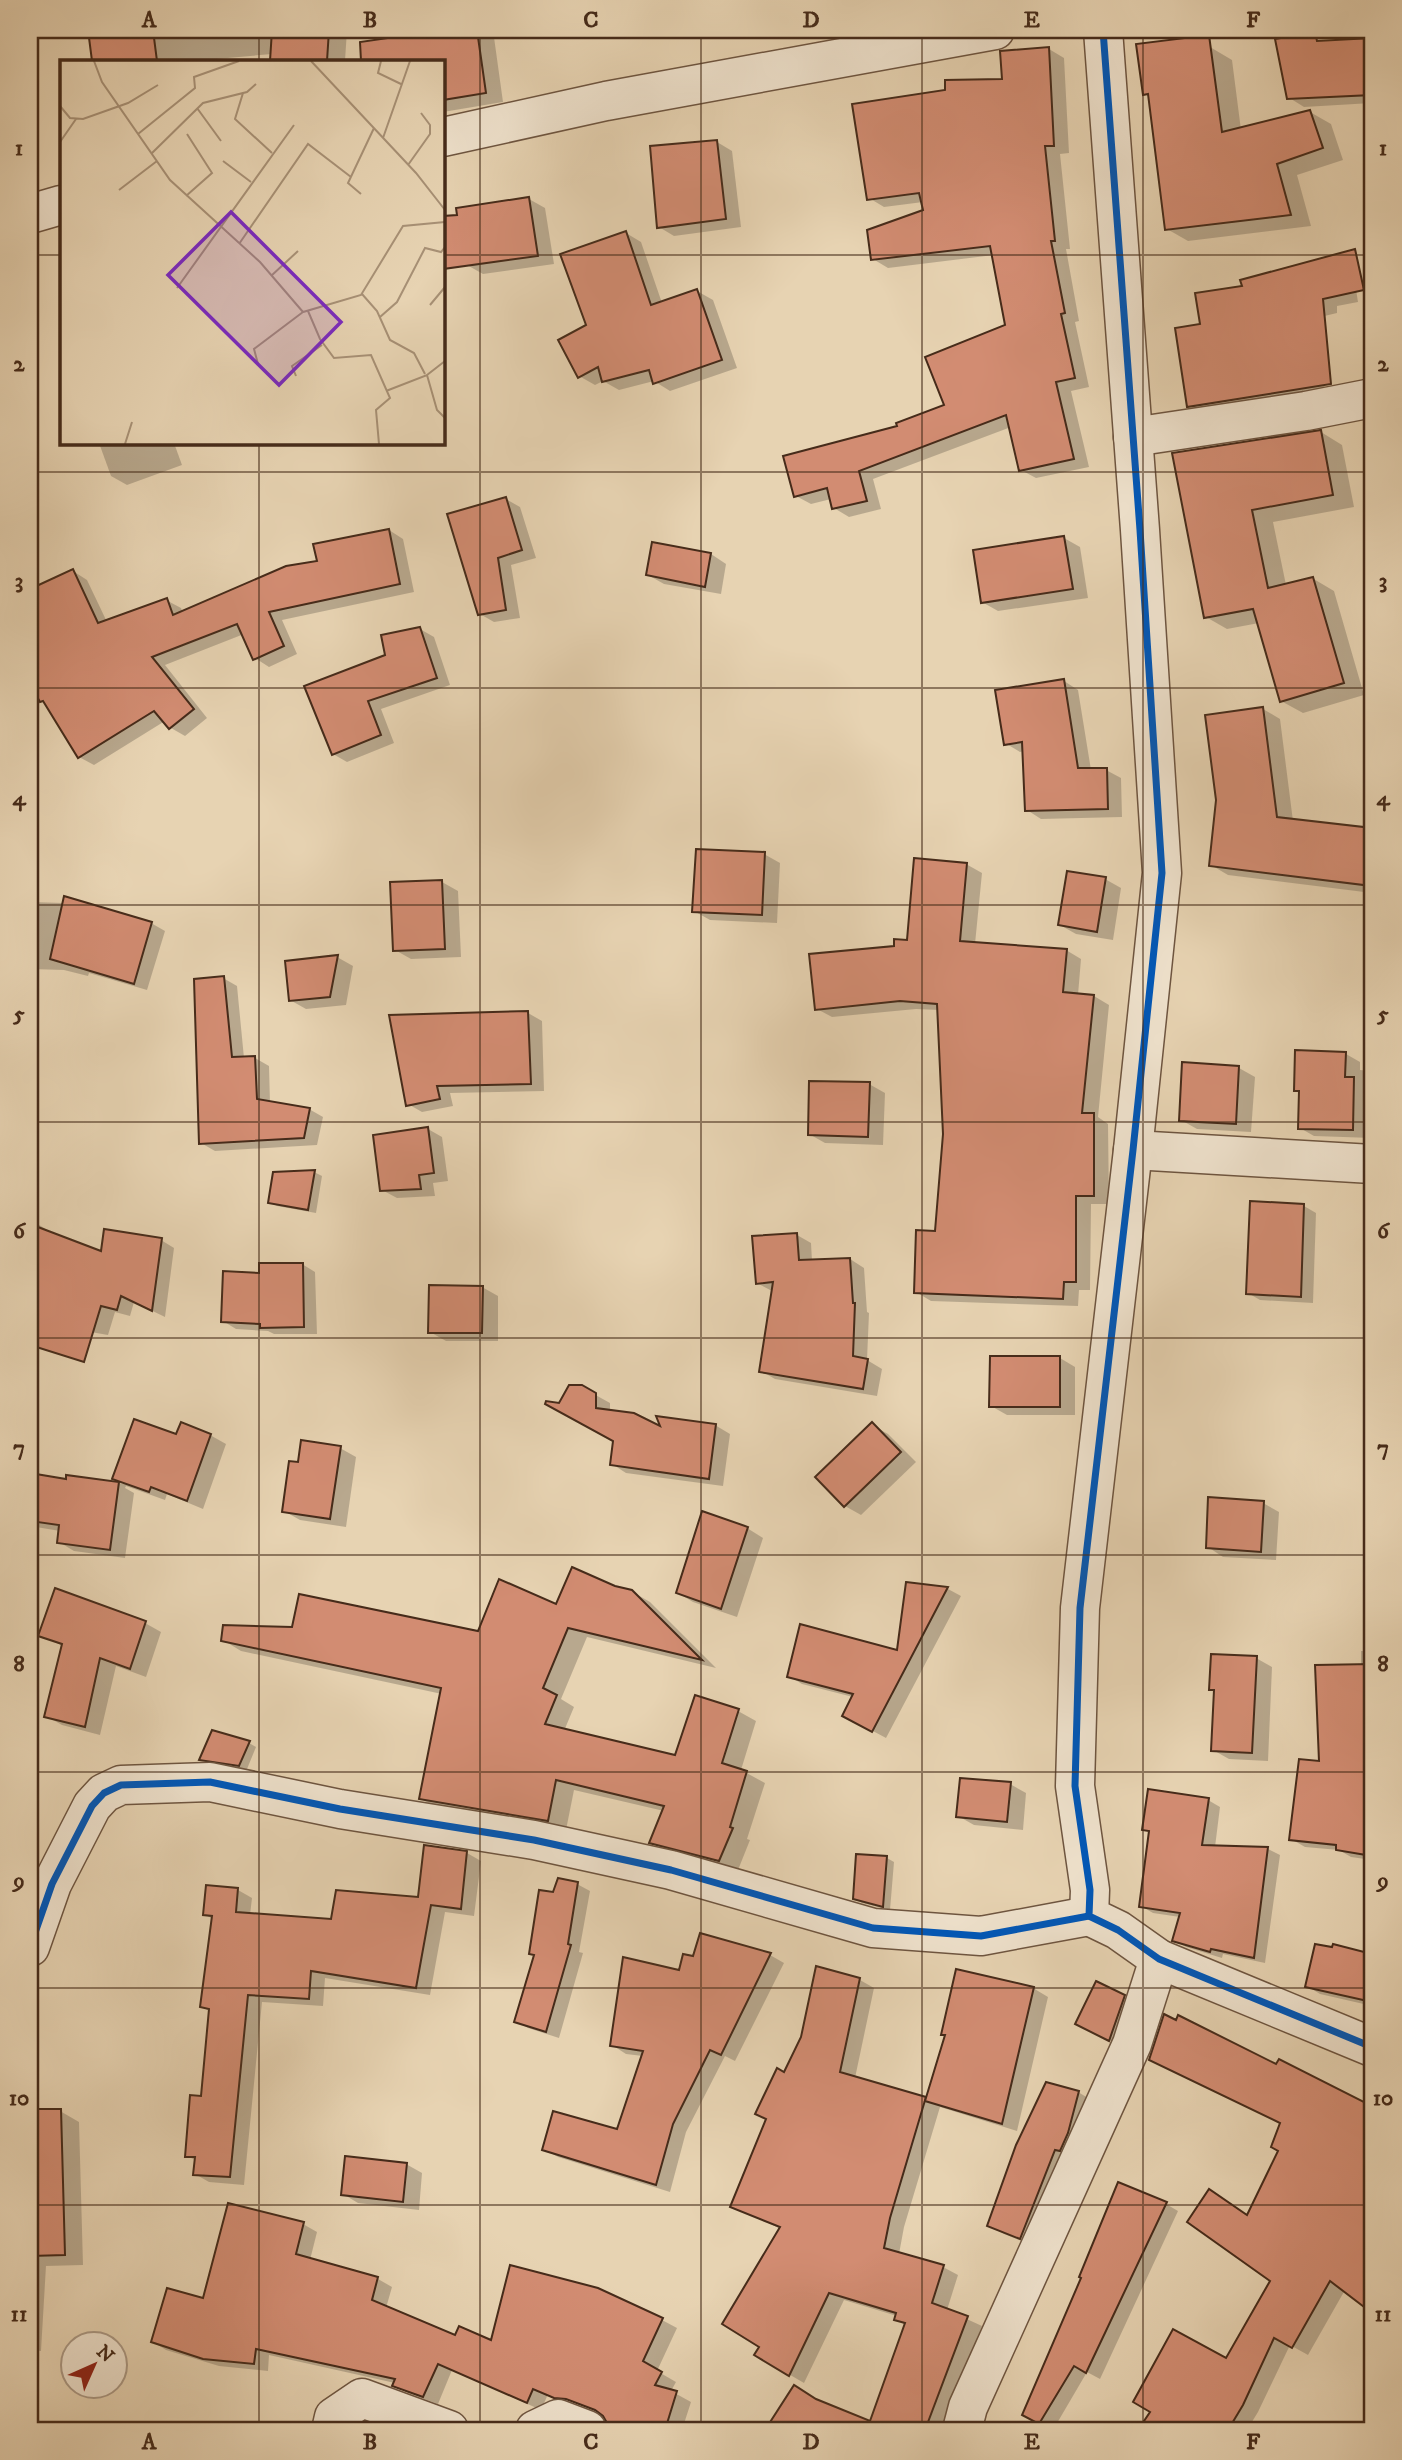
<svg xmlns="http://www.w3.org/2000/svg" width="1402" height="2460" font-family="'IM FELL DW Pica',serif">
	<rect width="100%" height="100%" fill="#e7d3b2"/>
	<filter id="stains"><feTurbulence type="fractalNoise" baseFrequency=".00286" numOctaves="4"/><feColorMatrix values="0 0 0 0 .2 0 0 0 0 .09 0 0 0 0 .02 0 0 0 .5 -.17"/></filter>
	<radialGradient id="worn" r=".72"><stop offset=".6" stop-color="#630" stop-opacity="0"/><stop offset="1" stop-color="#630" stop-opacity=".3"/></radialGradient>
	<g fill="#0003">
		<polygon points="90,30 347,30 345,61 271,61 272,54 194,61 93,61"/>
		<polygon points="415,30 493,30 503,102 443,112 443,61 417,61 413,36 415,35"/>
		<polygon points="1372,40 1372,103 1304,107 1288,97 1278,44"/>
		<polygon points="1210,47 1232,60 1241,130 1310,112 1331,124 1343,160 1297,175 1311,226 1188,241 1167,229 1148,96 1145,94"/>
		<polygon points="1049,49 1064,58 1069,153 1060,154 1070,249 1066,249 1079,321 1075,322 1089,387 1071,391 1089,467 1036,478 1021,470 1011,427 873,479 881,509 849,517 834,508 831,499 811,504 796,496 900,427 946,406 1007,326 994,255 888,268 873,259 925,211 923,202 884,207 869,198 1003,80"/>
		<polygon points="717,142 732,151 741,227 674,236 659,227"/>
		<polygon points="529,199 545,208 554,264 483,274 467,265"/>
		<polygon points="626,233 641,242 662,303 697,291 713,300 737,368 670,391 654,381 619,390 603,381 595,385 579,376 588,326"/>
		<polygon points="1352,264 1358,302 1337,306 1337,313 1312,319 1326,395 1204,414 1189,406 1202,326 1244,288"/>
		<polygon points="1321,432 1342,445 1354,507 1273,522 1286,585 1312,578 1334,591 1364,695 1303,713 1281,701 1259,623 1227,629 1206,617 1174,455"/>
		<polygon points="99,443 174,443 182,465 127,485 111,476"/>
		<polygon points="506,499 520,507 536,558 511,565 520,618 494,622 480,614"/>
		<polygon points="389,530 403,539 414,592 282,620 297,654 269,667 255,658 244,634 165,665 207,718 185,736 171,728 165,721 94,765 79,757 30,681 30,645 42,638 30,611 30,591 73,571 87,580 107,622 166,600 181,608 183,613 319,562"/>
		<polygon points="1064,538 1080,547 1088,598 998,611 982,602"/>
		<polygon points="711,554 726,564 721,594 664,584 648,575"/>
		<polygon points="420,629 434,637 450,685 381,709 394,743 347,762 333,754 387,656"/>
		<polygon points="1064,681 1078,690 1091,770 1106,770 1121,778 1122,817 1041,819 1027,810 1024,751 1020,752 1005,743"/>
		<polygon points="1263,709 1280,719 1293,821 1372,830 1372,893 1228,875 1211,865"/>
		<polygon points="764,854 780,863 777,923 710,920 694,911"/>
		<polygon points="966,864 982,873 975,944 1066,950 1081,959 1078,995 1094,996 1109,1005 1098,1117 1108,1124 1109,1204 1091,1204 1090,1290 1079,1290 1078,1306 931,1301 916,1292 937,1233 945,1134 939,1010 916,1009 832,1017 817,1009 895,947 908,942"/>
		<polygon points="1105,879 1121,888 1113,940 1076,934 1060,925"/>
		<polygon points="442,882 458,891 461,957 411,959 395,950"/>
		<polygon points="30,902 64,903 151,923 165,931 147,990 89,973 88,976 64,970 30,969"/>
		<polygon points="337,957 353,966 346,1005 306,1009 290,1000"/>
		<polygon points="223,978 237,986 244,1058 255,1058 269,1066 270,1103 309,1109 323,1117 317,1145 215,1151 201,1143"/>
		<polygon points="528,1013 542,1021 544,1091 450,1093 453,1106 422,1112 408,1104"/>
		<polygon points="1346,1054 1360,1062 1360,1070 1372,1071 1372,1138 1314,1136 1300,1128 1301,1094 1295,1090"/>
		<polygon points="1184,1064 1239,1068 1255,1077 1251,1132 1197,1129 1181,1120"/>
		<polygon points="869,1084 885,1093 883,1145 825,1143 809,1134"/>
		<polygon points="428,1129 442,1137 448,1181 433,1183 435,1196 397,1198 382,1190"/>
		<polygon points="314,1172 322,1176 316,1213 277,1206 270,1202"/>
		<polygon points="1304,1206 1316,1213 1313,1303 1260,1300 1248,1293"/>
		<polygon points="30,1222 36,1223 49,1231 49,1233 103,1253 161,1240 174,1248 165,1317 134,1302 130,1316 115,1312 108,1335 56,1326 48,1282 30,1279"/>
		<polygon points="797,1235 811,1243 812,1261 850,1259 864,1268 867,1312 869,1313 867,1360 882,1369 877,1396 775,1379 761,1371 772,1291 757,1283"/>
		<polygon points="302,1264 315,1272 317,1334 274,1334 268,1331 236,1329 223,1321"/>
		<polygon points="482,1287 498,1296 498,1341 446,1341 430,1332"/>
		<polygon points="1060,1358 1075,1367 1075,1415 1007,1415 991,1406"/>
		<polygon points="581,1387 610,1403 610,1411 662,1430 715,1425 730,1434 723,1486 626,1473 612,1464 615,1440 560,1405"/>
		<polygon points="872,1425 888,1434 916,1462 861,1515 845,1506"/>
		<polygon points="210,1435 226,1444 203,1509 167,1494 165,1500 126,1486 125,1488 134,1493 125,1558 74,1551 59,1542 60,1531 30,1526 30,1475 67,1481 68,1476 125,1484 115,1478 177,1437"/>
		<polygon points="340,1448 356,1457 346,1527 300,1520 284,1511 299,1464"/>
		<polygon points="1263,1503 1279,1512 1276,1560 1223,1557 1208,1547"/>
		<polygon points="747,1528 763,1538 737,1617 693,1602 678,1593"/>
		<polygon points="908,1584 948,1589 961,1596 886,1738 858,1723 853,1697 802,1684 789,1676 899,1652"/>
		<polygon points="614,1587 631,1591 650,1602 716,1668 587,1637 561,1699 574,1707 564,1731 677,1757 738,1711 756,1721 741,1770 765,1783 747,1839 750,1840 738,1870 670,1853 652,1842 664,1811 574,1790 566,1830 439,1809 421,1799 442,1694 241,1651 223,1640 479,1633"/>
		<polygon points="56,1591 145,1623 161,1632 146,1677 116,1666 100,1735 62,1725 46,1716 63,1646 40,1635"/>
		<polygon points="1361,1651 1372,1651 1372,1860 1351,1857 1339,1850 1305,1847 1291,1839 1361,1666"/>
		<polygon points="1256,1658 1272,1667 1268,1761 1229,1759 1213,1750 1216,1692 1211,1689"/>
		<polygon points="249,1743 256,1747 247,1769 208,1763 201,1759"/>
		<polygon points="1010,1784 1026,1793 1023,1830 974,1825 958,1816"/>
		<polygon points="1208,1800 1220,1807 1215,1847 1268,1849 1280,1855 1265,1963 1223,1954 1222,1958 1186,1947 1174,1940 1180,1917 1153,1913 1141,1906 1150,1833 1144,1829"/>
		<polygon points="467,1853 481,1861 474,1916 445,1912 430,1995 325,1978 323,2006 262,2002 244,2185 209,2182 195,2174 197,2161 187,2156 203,2098 211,2012 201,2006 213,1919 204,1914 238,1890 252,1898 250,1915 333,1921 419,1899"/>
		<polygon points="887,1858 894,1862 890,1910 862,1903 855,1899"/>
		<polygon points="577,1884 590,1891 579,1952 583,1953 559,2038 528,2028 516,2021 536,1956 531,1954 554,1894"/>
		<polygon points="701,1935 770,1955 784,1963 735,2061 725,2056 686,2132 670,2192 558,2157 544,2149 618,2131 643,2056 626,2054 612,2045 695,1959"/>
		<polygon points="1334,1946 1372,1955 1372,2016 1366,2012 1368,2005 1320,1994 1307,1986"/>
		<polygon points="818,1968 860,1980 874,1988 855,2078 927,2100 1033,1988 1048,1997 1017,2131 940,2107 904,2227 899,2254 943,2267 958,2275 947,2310 982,2326 942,2430 767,2430 794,2387 819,2402 871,2423 906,2325 896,2319 897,2316 844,2300 804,2383 756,2355 762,2346 781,2229 732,2206 785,2074 802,2037"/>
		<polygon points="1124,1997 1140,2006 1125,2048 1093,2032"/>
		<polygon points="1279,2061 1372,2108 1372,2311 1345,2290 1308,2355 1290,2345 1258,2412 1247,2430 1140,2430 1152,2412 1227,2360 1272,2280 1248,2216 1281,2151 1282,2124 1277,2066"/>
		<polygon points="1078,2092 1093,2101 1035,2246 1004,2234 989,2225"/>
		<polygon points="30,2111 60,2111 79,2122 83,2265 46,2266 41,2351 30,2350"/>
		<polygon points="406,2164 422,2173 419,2210 358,2203 343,2194"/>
		<polygon points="1166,2204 1178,2211 1100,2379 1087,2372 1053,2430 1037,2422 1083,2277"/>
		<polygon points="303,2224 317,2232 310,2260 378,2279 392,2287 386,2308 456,2338 492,2343 593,2293 541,2410 452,2370 438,2404 408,2393 394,2385 395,2383 269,2355 268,2371 219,2366 166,2350 153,2342"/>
		<polygon points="662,2320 677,2328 657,2371 676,2382 671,2391 691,2402 682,2430 610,2430 606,2415"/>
		<polygon points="1372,2402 1372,2430 1359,2430"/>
	</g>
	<g fill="#d28c72" stroke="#462b1a" stroke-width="2">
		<polygon points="88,30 153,30 157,61 92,61"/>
		<polygon points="272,30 329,30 327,61 270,61"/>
		<polygon points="443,30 477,30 486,93 443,100 443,61 361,61 360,42"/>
		<polygon points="1315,32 1317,41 1372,38 1372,95 1287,99 1275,39"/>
		<polygon points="1209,35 1222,132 1310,110 1323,148 1277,164 1291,215 1165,230 1148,94 1143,95 1136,44"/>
		<polygon points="1049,47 1054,146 1045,146 1055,241 1051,241 1065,313 1061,314 1075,378 1056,382 1074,459 1019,471 1006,415 859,471 867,501 832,509 827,488 794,497 783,456 897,426 896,423 944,405 925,357 1005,325 990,246 871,260 867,230 923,210 919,193 867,200 852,104 945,90 945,80 1002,79 1000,51"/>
		<polygon points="717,140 726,219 657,228 650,146"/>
		<polygon points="529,197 538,256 443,269 443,216 457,215 456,208"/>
		<polygon points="626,231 651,305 697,289 722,360 653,384 649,370 602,382 598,367 578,378 558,340 586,325 560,254"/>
		<polygon points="1355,249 1364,290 1323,299 1331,384 1187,407 1175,328 1200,324 1195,293 1242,286 1240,280"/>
		<polygon points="1321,430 1333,495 1252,510 1268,588 1313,577 1344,683 1280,702 1253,609 1204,618 1172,453"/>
		<polygon points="506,497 522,550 498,558 506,610 478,615 447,514"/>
		<polygon points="389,529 400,584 269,612 284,646 253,660 237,624 152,657 194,709 169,729 154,711 78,758 43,701 40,702 30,684 30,589 73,569 98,623 167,598 173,615 286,566 317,561 313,544"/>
		<polygon points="1064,536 1073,589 981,603 973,550"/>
		<polygon points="652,542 711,553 705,587 646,575"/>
		<polygon points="420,627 437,678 368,701 381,735 332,755 304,686 385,655 381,635"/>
		<polygon points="1064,679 1078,768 1107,768 1108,809 1025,811 1022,742 1004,745 995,690"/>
		<polygon points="1263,707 1277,817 1372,828 1372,886 1209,866 1216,800 1205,715"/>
		<polygon points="696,849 765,852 762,915 692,912"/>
		<polygon points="914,858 967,863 960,941 1067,949 1063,992 1094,995 1082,1113 1094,1113 1094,1196 1076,1196 1076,1282 1064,1282 1063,1299 914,1293 916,1230 935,1231 943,1134 937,1004 900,1001 815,1010 809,954 894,946 894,939 907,940"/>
		<polygon points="1067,871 1106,877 1097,932 1058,925"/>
		<polygon points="442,880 445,949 393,951 390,882"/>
		<polygon points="64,896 152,922 134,984 50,959"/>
		<polygon points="338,955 330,997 289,1001 285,961"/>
		<polygon points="224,976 232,1057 255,1056 257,1099 310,1108 304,1138 199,1144 194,979"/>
		<polygon points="528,1011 531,1084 437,1086 440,1099 406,1106 389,1015"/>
		<polygon points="1295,1050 1346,1052 1345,1077 1354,1077 1353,1130 1298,1129 1299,1091 1294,1091"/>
		<polygon points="1182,1062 1239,1066 1236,1124 1179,1121"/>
		<polygon points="809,1081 870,1082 868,1137 808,1135"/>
		<polygon points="428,1127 434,1173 419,1175 421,1189 380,1191 373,1135"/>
		<polygon points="315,1170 308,1210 268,1203 273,1172"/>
		<polygon points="1250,1201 1304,1204 1301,1297 1246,1294"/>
		<polygon points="30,1224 101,1251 104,1229 162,1238 152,1311 121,1296 117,1310 101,1306 84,1362 30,1345"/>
		<polygon points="797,1233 799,1260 850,1258 853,1303 855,1303 853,1356 868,1359 863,1389 759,1372 773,1282 756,1284 752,1236"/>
		<polygon points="259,1263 303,1263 304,1327 260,1328 260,1324 221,1322 223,1271 259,1273"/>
		<polygon points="429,1285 483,1286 482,1333 428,1333"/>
		<polygon points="990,1356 1060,1356 1060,1407 989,1407"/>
		<polygon points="569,1385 582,1385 596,1393 596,1408 634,1413 660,1426 656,1416 716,1424 709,1479 610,1465 613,1441 545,1404 546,1401 559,1403"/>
		<polygon points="134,1419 176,1434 181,1422 211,1434 187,1501 151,1487 149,1492 112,1479"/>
		<polygon points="872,1422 901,1452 844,1507 815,1477"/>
		<polygon points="301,1440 341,1446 330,1519 282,1512 289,1461 298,1462"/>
		<polygon points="30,1473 66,1479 66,1475 119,1482 110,1550 57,1543 59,1525 30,1521"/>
		<polygon points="1208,1497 1264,1501 1261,1552 1206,1548"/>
		<polygon points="702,1511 748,1527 721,1609 676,1593"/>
		<polygon points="572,1567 615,1586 632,1590 702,1660 568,1628 543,1688 557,1695 545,1724 675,1755 695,1695 739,1709 722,1763 747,1771 730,1827 733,1828 719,1861 649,1843 664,1806 556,1780 548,1821 419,1799 441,1688 221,1641 223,1625 292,1627 299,1594 478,1631 499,1579 556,1604"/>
		<polygon points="906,1582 948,1587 872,1732 842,1716 853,1694 787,1677 800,1624 897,1650"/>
		<polygon points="55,1588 146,1621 130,1669 100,1658 85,1727 44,1717 62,1644 38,1636"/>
		<polygon points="1211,1654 1257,1656 1252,1753 1211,1751 1214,1690 1209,1690"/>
		<polygon points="1372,1664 1372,1856 1336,1850 1336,1845 1289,1840 1299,1759 1319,1761 1315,1665"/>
		<polygon points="212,1730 250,1741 239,1766 199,1760"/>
		<polygon points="960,1778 1011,1782 1007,1822 956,1817"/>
		<polygon points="1148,1789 1209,1798 1202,1845 1268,1847 1254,1958 1211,1949 1210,1952 1172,1941 1180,1913 1139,1907 1149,1831 1142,1830"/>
		<polygon points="424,1845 467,1851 461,1909 431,1905 416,1988 311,1971 309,1999 248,1995 230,2177 193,2175 195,2157 185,2157 190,2095 201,2096 209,2009 200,2007 212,1916 203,1915 206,1885 238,1888 236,1912 331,1919 336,1890 418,1897"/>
		<polygon points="856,1854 887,1856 883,1907 853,1899"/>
		<polygon points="558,1878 578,1882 568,1944 571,1945 546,2032 514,2022 534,1955 529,1954 539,1890 553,1892"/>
		<polygon points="700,1933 771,1953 721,2055 710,2050 673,2124 656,2185 542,2150 553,2111 617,2129 643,2051 610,2046 623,1957 679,1970 683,1954 693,1956"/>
		<polygon points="1315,1944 1332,1947 1333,1944 1372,1954 1372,2002 1305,1987"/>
		<polygon points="816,1966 860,1978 840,2072 926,2097 890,2218 884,2248 944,2265 932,2303 968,2316 925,2430 765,2430 794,2385 816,2399 870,2421 905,2323 894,2320 896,2313 829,2293 789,2376 754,2355 759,2347 722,2324 780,2227 730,2207 766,2119 755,2114 777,2068 784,2072 801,2037"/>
		<polygon points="956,1969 1034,1987 1002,2124 925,2101 945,2035 941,2035"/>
		<polygon points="1096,1981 1125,1995 1109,2041 1075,2024"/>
		<polygon points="1164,2014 1176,2020 1178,2015 1276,2064 1279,2059 1372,2106 1372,2313 1330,2281 1292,2348 1274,2338 1243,2405 1228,2430 1138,2430 1150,2412 1133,2402 1173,2329 1226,2358 1270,2281 1187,2222 1209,2189 1247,2215 1278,2151 1271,2147 1280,2123 1149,2060"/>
		<polygon points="1046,2082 1079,2091 1068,2133 1060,2151 1055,2150 1020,2239 987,2226 1016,2145"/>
		<polygon points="30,2109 61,2109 65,2255 30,2256"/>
		<polygon points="345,2156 407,2163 403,2202 341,2195"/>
		<polygon points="1118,2182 1167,2202 1086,2373 1074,2366 1039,2424 1022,2415 1081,2278 1079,2277"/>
		<polygon points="228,2203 304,2222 296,2254 378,2277 372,2300 455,2335 459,2326 491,2340 510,2265 598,2288 663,2318 643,2361 662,2372 655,2385 677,2391 665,2430 623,2430 607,2423 603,2416 595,2410 566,2399 554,2398 533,2389 527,2403 438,2364 423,2397 392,2386 395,2379 256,2349 254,2364 203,2359 151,2342 167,2288 203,2298"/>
	</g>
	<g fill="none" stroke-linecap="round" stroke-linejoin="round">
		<g stroke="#6e5540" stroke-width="41">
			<g id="minor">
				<polyline points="1103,30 1140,530 1162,873 1133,1150 1080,1608 1075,1786 1090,1890 1089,1916 1118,1930 1159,1959 1372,2047"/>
				<polyline points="443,137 606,101 995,30"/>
				<polyline points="30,214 61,205"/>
				<polyline points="1133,437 1306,411 1372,398"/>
				<polyline points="1133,1150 1372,1164"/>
				<polyline points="30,1947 52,1884 92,1806 104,1793 121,1785 210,1782 340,1809 534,1840 671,1870 873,1928 981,1936 1089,1916"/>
				<polyline points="331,2430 334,2417 362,2398 449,2430"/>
				<polyline points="535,2430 558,2419 587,2430"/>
				<polyline points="962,2430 968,2407 1132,2044 1159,1959"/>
			</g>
		</g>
		<use href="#minor" stroke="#efe2cd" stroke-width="38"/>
		<g stroke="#efe2cd" stroke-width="11">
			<g id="cycleway">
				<polyline points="1103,30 1140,530 1162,873 1133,1150 1080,1608 1075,1786 1090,1890 1089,1916 1118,1930 1159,1959 1372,2047"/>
				<polyline points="30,1947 52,1884 92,1806 104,1793 121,1785 210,1782 340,1809 534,1840 671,1870 873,1928 981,1936 1089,1916"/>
			</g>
		</g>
		<use href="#cycleway" stroke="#0057b8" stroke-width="7"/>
	</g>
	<path fill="none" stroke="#462b1a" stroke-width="2" stroke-opacity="0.55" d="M259,30V61M480,30V2430M701,30V2430M922,30V2430M1143,30V2430M30,255H61M443,255H1372M259,443V2430M30,472H1372M30,688H1372M30,905H1372M30,1122H1372M30,1338H1372M30,1555H1372M30,1772H1372M30,1988H1372M30,2205H1372"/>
	<g transform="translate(60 60)">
		<rect width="385" height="385" fill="#e7d3b2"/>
		<path fill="none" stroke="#a79075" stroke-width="2" d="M34,1L42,22L110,120L200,202L243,252L301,235L343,166L385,162M251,1L356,113L385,150M321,1L318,13L341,24M183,33L175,59L212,93M0,46L10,58L23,59L68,43L98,25M137,48L161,81M78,74L135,28L134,17L179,1M323,78L350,1M0,82L16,59M91,94L143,43L187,32L196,24M163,101L191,122M348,105L370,74V65L361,53M59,130L97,101M301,134L288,123L314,68M126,136L152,113L127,74M179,184L248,84L291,117M211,216L238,191M117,228L234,65M302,234L317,251L330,280L354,293L365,314M370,245L385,227M248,251L260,279L274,298L311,295L330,338L316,350L319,384M320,257L337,242L365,188L381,192L385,187M198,304L194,289L243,252M367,315L385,301M236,316L232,306L262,285M326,331L367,315L377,350L385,358M65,384L72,362"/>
		<path fill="#7b2cbf" fill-opacity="0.15" stroke="#7b2cbf" stroke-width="3.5" d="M171,152L281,262L219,325L108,215Z"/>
		<rect width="385" height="385" fill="none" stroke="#462b1a" stroke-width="3.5"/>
	</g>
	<rect width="1402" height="2460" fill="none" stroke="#e7d3b2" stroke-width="77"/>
	<g transform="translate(94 2365) rotate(45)"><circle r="33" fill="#efe2cd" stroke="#ab9985" stroke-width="2"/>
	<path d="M0-5L12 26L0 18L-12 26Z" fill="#8f2418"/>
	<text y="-10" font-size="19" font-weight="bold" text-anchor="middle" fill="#462b1a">N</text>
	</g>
	<rect x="38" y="38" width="1326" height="2384" fill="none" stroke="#462b1a" stroke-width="2.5"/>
	<g font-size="23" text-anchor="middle" font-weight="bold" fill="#462b1a">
		<text x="149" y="27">A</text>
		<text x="370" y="27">B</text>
		<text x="591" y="27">C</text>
		<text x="811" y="27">D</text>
		<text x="1032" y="27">E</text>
		<text x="1253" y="27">F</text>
		<text x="19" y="155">1</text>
		<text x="1383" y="155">1</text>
		<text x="19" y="371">2</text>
		<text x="1383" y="371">2</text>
		<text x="19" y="588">3</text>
		<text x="1383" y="588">3</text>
		<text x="19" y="805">4</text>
		<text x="1383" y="805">4</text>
		<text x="19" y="1021">5</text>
		<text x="1383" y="1021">5</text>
		<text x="19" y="1238">6</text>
		<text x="1383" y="1238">6</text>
		<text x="19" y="1455">7</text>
		<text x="1383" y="1455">7</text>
		<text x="19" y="1671">8</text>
		<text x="1383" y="1671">8</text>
		<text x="19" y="1888">9</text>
		<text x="1383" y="1888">9</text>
		<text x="19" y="2105">10</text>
		<text x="1383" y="2105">10</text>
		<text x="19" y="2321">11</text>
		<text x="1383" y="2321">11</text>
		<text x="149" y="2449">A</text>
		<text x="370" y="2449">B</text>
		<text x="591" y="2449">C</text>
		<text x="811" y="2449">D</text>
		<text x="1032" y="2449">E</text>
		<text x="1253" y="2449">F</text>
	</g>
	<rect width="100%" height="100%" filter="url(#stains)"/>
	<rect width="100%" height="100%" fill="url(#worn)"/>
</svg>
